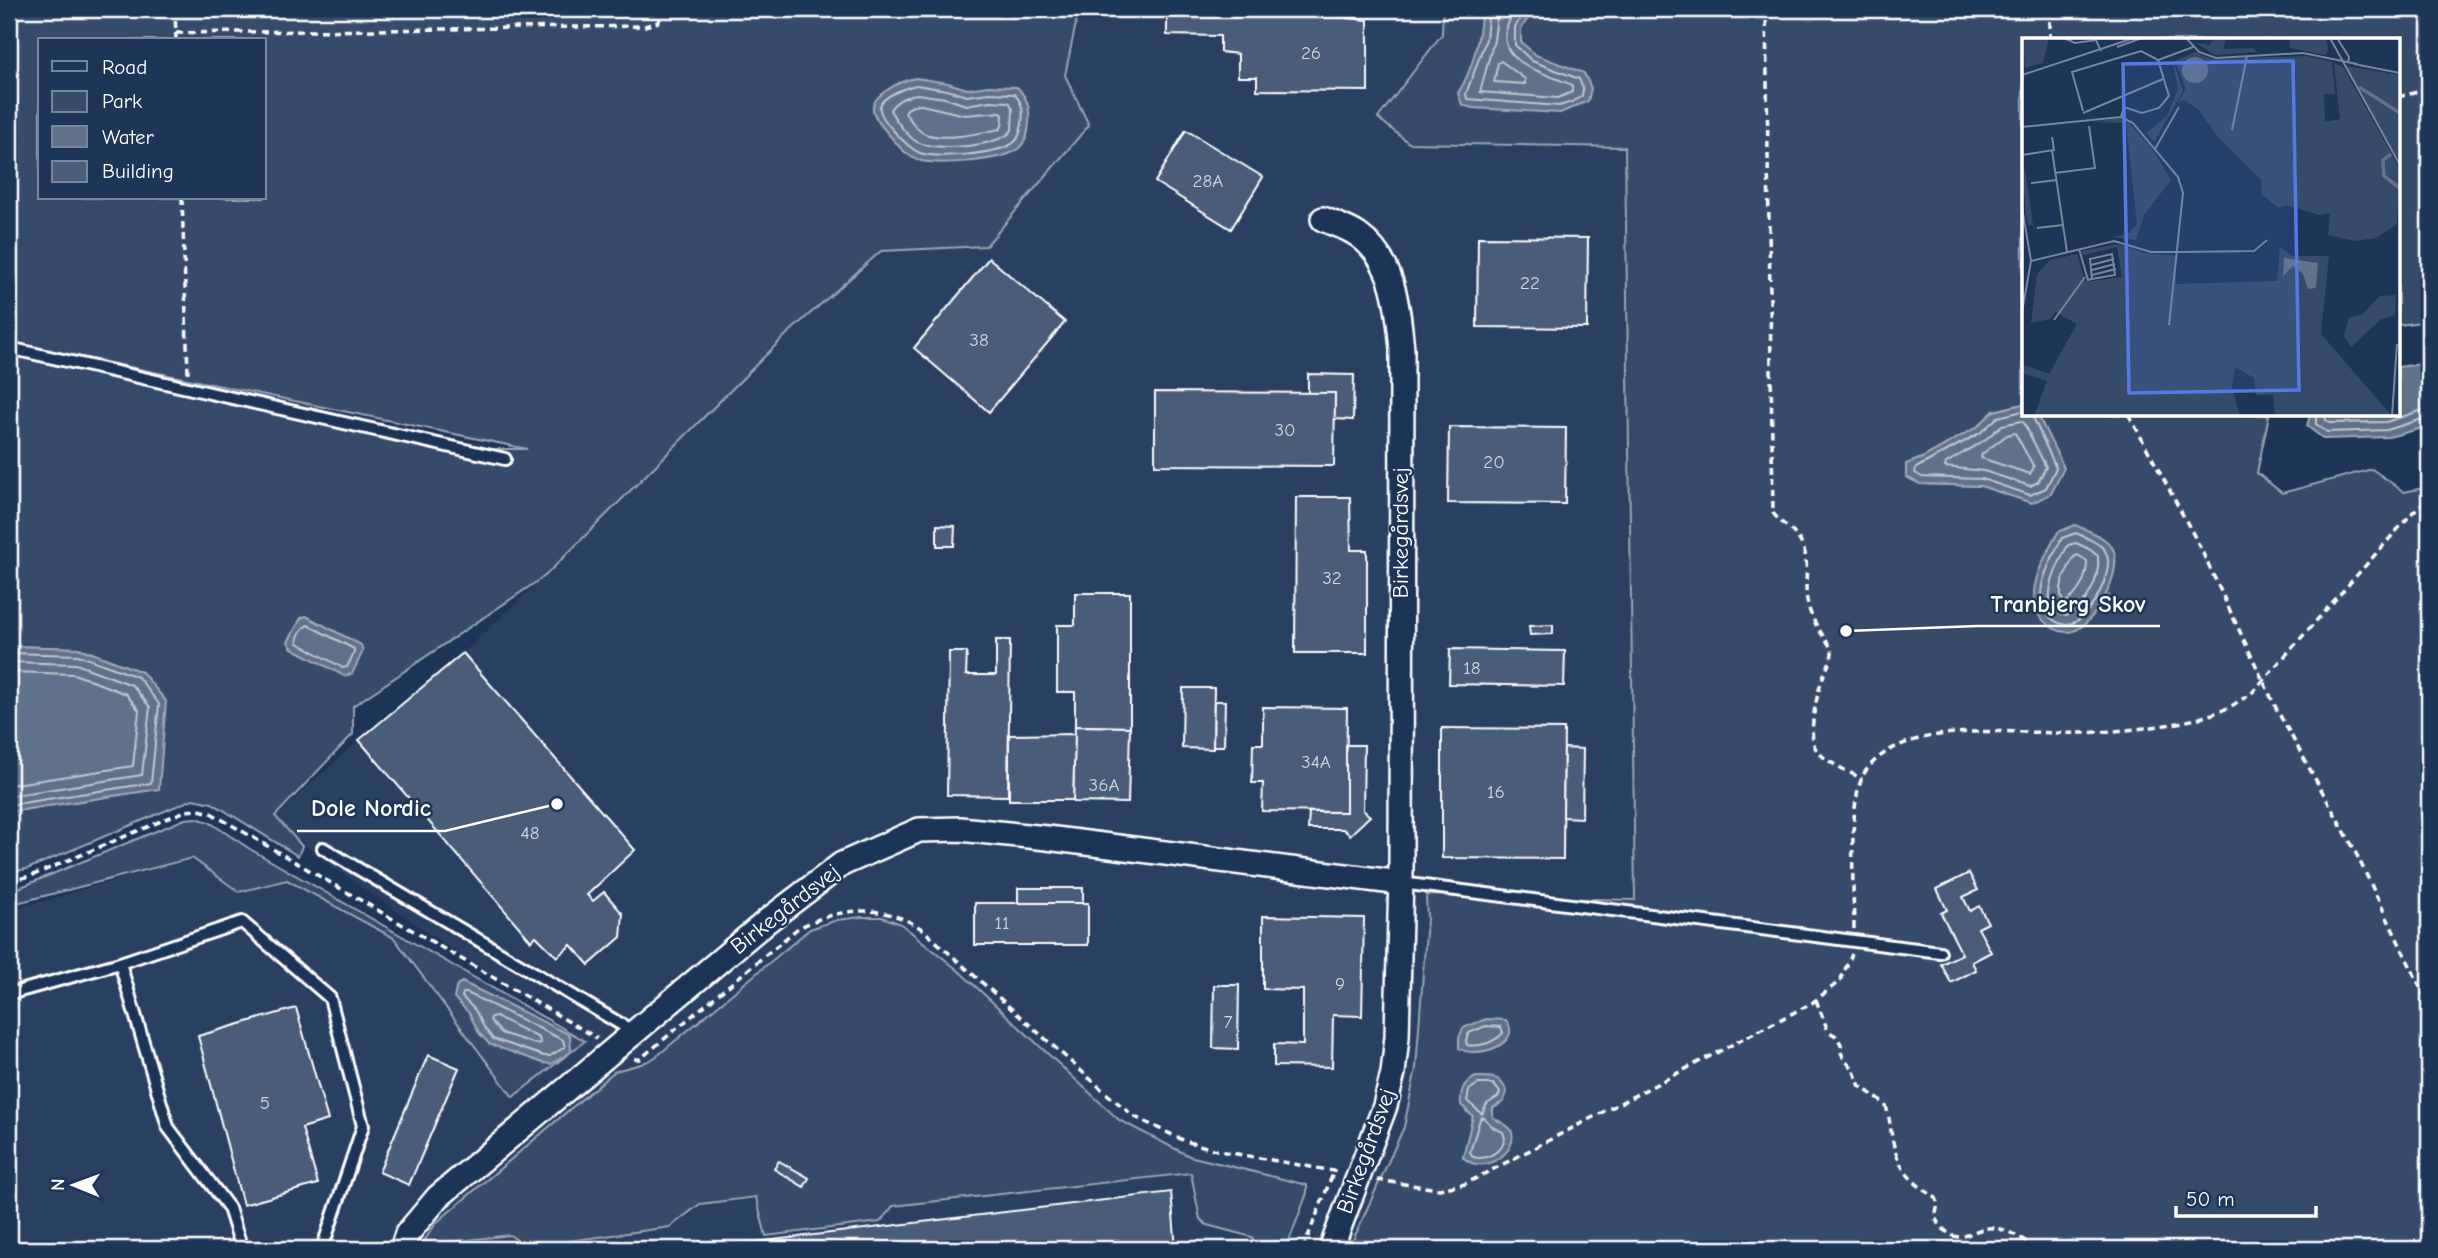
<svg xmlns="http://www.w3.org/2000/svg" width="2438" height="1258" font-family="'Comic Neue',sans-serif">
	<rect width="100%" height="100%" fill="#1d3557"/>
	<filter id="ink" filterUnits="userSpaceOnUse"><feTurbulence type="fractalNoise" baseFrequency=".0143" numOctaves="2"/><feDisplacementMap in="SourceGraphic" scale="14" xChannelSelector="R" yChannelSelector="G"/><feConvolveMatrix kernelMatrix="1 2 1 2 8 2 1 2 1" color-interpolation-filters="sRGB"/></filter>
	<g filter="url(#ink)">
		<polygon fill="#2a4161" points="1079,9 1443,9 1442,34 1378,118 1409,143 1625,147 1635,900 1426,895 1427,919 1416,1068 1404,1127 1349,1249 9,1249 9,911 192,858 239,891 287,880 394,938 513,1097 585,1041 317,856 275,817 359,740 463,653 545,576 786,335 881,251 987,246 1065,75"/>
		<g fill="#364b69" stroke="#9aa5b4" stroke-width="2" fill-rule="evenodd">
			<path d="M9,9H1079L1065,75L1089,125L986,246L881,251L786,335L545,576L353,706V734L275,816L302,846L298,856L212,803L193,799L27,869L9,872V812L158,789L142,672L79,648L9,646V355L440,449H527L9,342ZM40,40H264V198H40Z"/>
			<path d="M1443,9H2429V321L2398,325V40H2023V404L1994,411L1977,427L1922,458L1907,464L1920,484L1981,486L2032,503L2045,432L2038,415H2269L2257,473L2282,493L2372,469L2404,492L2429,487V1249H1349L1404,1127L1416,1068L1427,919L1426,895L1635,900L1625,147L1409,143L1378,118L1442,34ZM2108,596C2086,622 2074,648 2040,617ZM1499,1105L1493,1108V1117C1504,1128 1520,1135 1506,1152L1463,1157L1473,1116L1466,1111Z"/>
			<polygon points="196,818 209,822 250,849 585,1041 513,1097 394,938 287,880 239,892 192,858 9,905 9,892 185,819"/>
			<path d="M862,917H882L901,924L959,971L1119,1120L1189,1156L1307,1185V1193L1286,1249H1255L1252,1237L1207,1225L1200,1219L1191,1173L893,1206L880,1222L766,1236L756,1197L700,1204L670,1227L526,1247L510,1235L435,1244L430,1249H419L436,1223L615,1071C631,1066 642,1066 657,1056L810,929L837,920Z"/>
		</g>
		<g fill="#617289" stroke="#a0aab8" stroke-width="2">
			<path d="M1482,9H1534L1521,29V42L1536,55L1584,73L1591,88L1588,101L1560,113L1472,108L1462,105L1458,93C1474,69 1479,37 1482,9Z"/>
			<path d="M916,78L948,83L967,89L988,86L1017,87C1030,100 1031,114 1028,131C1027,140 1021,148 1013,152C995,161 938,166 918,160C905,155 899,146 890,136C875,118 862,106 887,90C897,83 905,80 916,78Z"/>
			<polygon points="2429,363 2429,422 2419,429 2389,437 2324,439 2307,426 2310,415 2398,415 2398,367"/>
			<polygon points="2023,404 2023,415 2038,415 2064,468 2051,494 2032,503 1981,486 1920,484 1906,477 1906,464 1922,458 1977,427 1994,411"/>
			<path d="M2075,525C2087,530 2104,536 2112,547C2126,569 2093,630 2069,632C2060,633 2051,627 2045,622C2019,598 2045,556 2058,532Z"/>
			<polygon points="306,616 361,645 363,651 352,674 344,676 292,648 288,642 301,618"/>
			<polygon points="9,646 78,648 142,672 166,701 159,789 9,812"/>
			<polygon points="462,982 570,1035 571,1052 551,1064 543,1063 489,1044 479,1033 469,1013 454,998 457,985"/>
			<path d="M1486,1019L1506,1020C1525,1044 1475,1060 1459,1048V1038L1463,1028Z"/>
			<path d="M1476,1077C1493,1077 1500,1075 1507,1092L1504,1101L1493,1108V1117C1498,1122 1508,1124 1511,1130C1521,1150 1483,1178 1463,1157L1473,1116L1461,1105C1460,1090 1463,1083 1476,1077Z"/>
		</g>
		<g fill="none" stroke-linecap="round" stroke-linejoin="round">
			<g stroke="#c0c7d0" stroke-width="2">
				<polyline points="1489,9 1486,39 1466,94 1467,99 1559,106 1572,102 1582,96 1583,89 1579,79 1532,61 1515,45 1515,27 1526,9"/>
				<path d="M1498,9L1494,40L1480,92L1558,98L1572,92V85C1536,69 1482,59 1516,9"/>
				<polygon points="1501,61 1525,79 1525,84 1494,82 1498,63"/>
				<path d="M916,85L947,90L967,96L989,93L1014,94C1024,103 1024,116 1021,128C1020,135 1017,142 1010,145C993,154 939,159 920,153C910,149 877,118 880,106C882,96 907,87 916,85Z"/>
				<path d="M917,94L945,98L966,105L990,101L1009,102L1013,109L1012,130C1002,147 929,153 914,140C905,133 895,119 890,110C895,101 907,96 917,94Z"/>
				<path d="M917,104L965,115L1001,112L1003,115L1002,126L1000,129C980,133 942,142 923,133C916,129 910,119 905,113L907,109Z"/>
				<polyline points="2023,411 1998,417 1980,433 1916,468 1915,473 1922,477 1982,479 2030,495 2046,488 2056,468 2032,415"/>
				<polyline points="2316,415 2316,424 2327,432 2387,430 2429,417"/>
				<polyline points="2325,415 2326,420 2330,423 2386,422 2429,408"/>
				<polygon points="2021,421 2024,423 2046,467 2038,482 2030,486 1984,471 1945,467 1946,463 1985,440 2002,425"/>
				<polygon points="2015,433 2034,467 2030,474 1981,458 1982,454 2007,435"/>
				<path d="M2076,533C2086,538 2103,543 2107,555C2113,574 2091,617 2071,624C2064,626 2057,623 2051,618C2028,597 2051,561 2062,538Z"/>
				<path d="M2076,543L2089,549L2098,556C2100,578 2088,606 2066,616C2033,608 2059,563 2068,545Z"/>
				<path d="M2078,555L2087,561C2087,578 2079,595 2064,603C2055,590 2067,570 2074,557Z"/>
				<path d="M308,625L354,649V653L347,667L343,668L298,643C296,638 302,627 308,625Z"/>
				<polyline points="9,653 78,655 138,677 159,704 151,783 9,805"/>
				<polyline points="9,662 76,664 132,685 150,707 142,775 9,796"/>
				<polyline points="9,672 74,674 126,694 139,710 133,766 9,785"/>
				<polygon points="463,993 467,993 563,1040 565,1047 550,1056 544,1056 493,1039 485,1029 475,1010 462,997"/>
				<polygon points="495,1016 539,1038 540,1043 536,1044 501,1033 490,1020 491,1017"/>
				<path d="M1486,1026L1501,1027L1503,1033C1494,1043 1479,1047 1467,1045L1466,1040L1469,1033Z"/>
				<polygon points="1478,1084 1493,1084 1500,1092 1498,1097 1487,1104 1482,1114 1467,1101 1469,1090"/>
				<path d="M1483,1117L1494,1128L1503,1132L1505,1138C1503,1151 1486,1161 1473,1157L1470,1152L1480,1119Z"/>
			</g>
		</g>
		<g fill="#4a5d79" stroke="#fff" stroke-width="2">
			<polygon points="1167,9 1347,9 1347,18 1368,20 1368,91 1257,90 1257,77 1238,77 1238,54 1220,52 1220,36 1167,35"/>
			<polygon points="1186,130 1263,177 1231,229 1155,182"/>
			<polygon points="1478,237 1588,238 1587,328 1477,327"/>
			<polygon points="989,258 1065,322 989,412 914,348"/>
			<polygon points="1308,374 1354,375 1353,420 1334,419 1335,393 1308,393"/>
			<polygon points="1155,392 1335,393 1334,466 1155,465"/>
			<polygon points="1449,427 1566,428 1565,504 1448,503"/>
			<polygon points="1296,497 1350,497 1351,550 1367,550 1367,653 1295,653"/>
			<polygon points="937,525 955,526 954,546 937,546"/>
			<polygon points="1075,593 1130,593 1130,727 1075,726 1075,692 1057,692 1057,625 1075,625"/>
			<polygon points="1553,625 1553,634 1530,635 1529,626"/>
			<polygon points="996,640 1010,640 1008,796 947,795 949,652 967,652 966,675 996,675"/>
			<polygon points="1450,649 1565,651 1564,686 1449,684"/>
			<polygon points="463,653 635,850 587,895 593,901 604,892 623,914 621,937 589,965 571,945 557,957 536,936 531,941 359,740"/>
			<polygon points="1183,688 1214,688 1213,749 1182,748"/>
			<polygon points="1214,701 1225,701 1224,746 1213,746"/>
			<polygon points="1263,707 1347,708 1346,812 1262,811 1263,783 1252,783 1253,744 1263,744"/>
			<polygon points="1075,726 1130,727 1128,803 1073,802"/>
			<polygon points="1442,728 1564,729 1563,859 1442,858"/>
			<polygon points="1075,734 1073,800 1009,800 1009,735"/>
			<polygon points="1346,745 1364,745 1363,810 1370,816 1350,835 1343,829 1308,829 1309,812 1346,812"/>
			<polygon points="1564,748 1583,749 1582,818 1563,817"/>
			<polygon points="1969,873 1978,890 1963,897 1970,911 1979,906 1988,923 1978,928 1991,952 1972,962 1976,970 1951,983 1941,964 1962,954 1941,913 1947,910 1937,889"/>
			<rect x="1018" y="888" width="65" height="15"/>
			<rect x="975" y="903" width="113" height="42"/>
			<polygon points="1263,916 1364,918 1362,1016 1333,1015 1332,1067 1274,1066 1274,1044 1303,1045 1303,990 1263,989"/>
			<polygon points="1214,985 1239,985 1238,1049 1213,1048"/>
			<polygon points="296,1008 328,1120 302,1128 318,1184 243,1205 198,1036"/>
			<polygon points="428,1055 459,1068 409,1185 379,1172"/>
			<polygon points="779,1161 809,1178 804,1187 774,1169"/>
			<polygon points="1171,1192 1176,1249 698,1249"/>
		</g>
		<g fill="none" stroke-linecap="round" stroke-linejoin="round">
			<g stroke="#fff" stroke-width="16">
				<g id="service">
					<polyline points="9,348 505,459"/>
					<polyline points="323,848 634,1032"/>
					<polyline points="1401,883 1940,952"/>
					<polyline points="120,963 168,1127 229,1208 242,1249"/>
					<polyline points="9,994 120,963 242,922 330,998 363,1126 322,1249"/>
				</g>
			</g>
			<g stroke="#fff" stroke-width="28">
				<g id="minor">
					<path d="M1323,219C1334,224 1348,228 1358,235C1395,261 1398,308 1402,349L1401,876L1397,1037L1393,1073L1385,1106L1331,1249"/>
					<polyline points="402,1249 407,1234 438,1197 767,921 842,864 919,830 960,829 1047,838 1401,883"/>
				</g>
			</g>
			<g stroke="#fff" stroke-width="3.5" stroke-dasharray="7 5" stroke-linecap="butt">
				<polyline points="175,9 176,40"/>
				<path d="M1766,9L1773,513C1782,525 1796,531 1802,545C1810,561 1804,583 1807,600C1810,619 1822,634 1832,649C1833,661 1825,669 1822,680C1817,694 1807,736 1816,749C1826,763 1848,771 1862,779"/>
				<polyline points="2050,9 2050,40"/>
				<polyline points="176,33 645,26 658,22 667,9"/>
				<polyline points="2398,97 2429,89"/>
				<polyline points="182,198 188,373"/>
				<polyline points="2129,415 2198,543 2277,710 2352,845 2429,1005"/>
				<polyline points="9,881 31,876 185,811 199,810 211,813 597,1038"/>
				<path d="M1854,929C1854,894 1847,799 1865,772C1903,716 2023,735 2082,733C2123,731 2186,726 2223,710C2233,706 2242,699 2251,694L2414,511L2429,498"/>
				<path d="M1816,1000L1828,1031L1836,1036L1841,1044V1052L1844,1060L1852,1067L1860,1086L1885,1104C1890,1116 1890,1129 1893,1142C1899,1171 1913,1183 1936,1198L1938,1204L1935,1218C1962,1258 1969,1221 2000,1229C2013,1232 2027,1243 2040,1249"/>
				<path d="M634,1059H640L797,929C838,907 883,903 922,929L1106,1093L1135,1117L1185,1141L1220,1151L1339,1172"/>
				<polyline points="1377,1180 1439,1189 1465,1184 1812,1003 1840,981 1852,954"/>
				<polyline points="1303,1249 1334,1171"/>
			</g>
			<use href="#service" stroke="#1d3557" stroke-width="10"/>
			<use href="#minor" stroke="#1d3557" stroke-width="23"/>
		</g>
	</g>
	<g text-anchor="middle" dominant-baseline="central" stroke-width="5" stroke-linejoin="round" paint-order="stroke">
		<g font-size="19" fill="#d2d6de">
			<text x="1311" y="53">26</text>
			<text x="1208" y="181">28A</text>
			<text x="1530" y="283">22</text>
			<text x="979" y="340">38</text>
			<text x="1285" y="430">30</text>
			<text x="1494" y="462">20</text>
			<text x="1332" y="578">32</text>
			<text x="1472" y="668">18</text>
			<text x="1316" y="762">34A</text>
			<text x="1104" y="785">36A</text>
			<text x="1496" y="792">16</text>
			<text x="530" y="833">48</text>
			<text x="1002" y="923">11</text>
			<text x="1340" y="984">9</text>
			<text x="1228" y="1022">7</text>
			<text x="265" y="1103">5</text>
		</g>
		<g font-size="23" fill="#fff" stroke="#1d3557">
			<text transform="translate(1400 533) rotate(-90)">Birkegårdsvej</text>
			<text transform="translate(785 909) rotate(-38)">Birkegårdsvej</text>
			<text transform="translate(1366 1151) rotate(-70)">Birkegårdsvej</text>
		</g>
	</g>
	<g transform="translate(2022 38)">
		<rect width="378" height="378" fill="#1d3557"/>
		<path d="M0,0H27L21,25L3,30ZM192,0H204L201,11L232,10L235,14L193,17L174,5L188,7ZM268,0H304L306,10L304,17L268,10ZM173,14L189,21L285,18L310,24L313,56H302L303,84L318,81L312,25L321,29L378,131L375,186L354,200L333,203L306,197L308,175L298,177L264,167L257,170L240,157L239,142L195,98L177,72L162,62L156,65L164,51L153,23ZM150,19L161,53L132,104L124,95L145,78L156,51ZM323,28L378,37V123L374,117ZM97,80L107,85L128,108L149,142L122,177L114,202L90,199L107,195L115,186L104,85L70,84ZM0,127L3,132L11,187H6L4,179ZM96,206L122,215L154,218V246L255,243L258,209L270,218H307L299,296L370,378H253L251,357H234L232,340L213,329L210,349L218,378H12L25,343L0,335V326L27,336L55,286L33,274L28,281L9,285L15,236L28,222L55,216L63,244L100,239L95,209L61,217L60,213ZM374,257L373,277L358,282L329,309L322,298L327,279L340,277L358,258Z" fill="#364b69"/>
		<path d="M160 32a13 13 0 1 1 26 0a13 13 0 1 1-26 0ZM262,220L296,225L294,250L286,251L281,236L271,228L261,238Z" fill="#617289"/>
		<path fill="none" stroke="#617289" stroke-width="3.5" d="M337,49L378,75M369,116L361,122L362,138L378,150"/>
		<path fill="none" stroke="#77869a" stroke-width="2" d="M42,0L53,5L74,2L79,13M164,0L177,14L194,20L281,15L335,26M308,0L378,127M315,0L327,19L326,25M95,9L120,0M332,26L378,35M0,37L112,0M61,73L50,34L119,13L136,22M61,75L141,41M99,79L102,69L120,75L137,70L147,58L136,22L171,9M0,89L99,79L111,85L156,139L161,155L147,287M210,92L225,18M133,111L157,69M30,112L45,214M0,117L32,112L30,99M33,135L73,130L67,88M9,145L35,142M0,169L9,223L0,274M15,190L41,187M57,211L66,242L70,241L93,237L90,216L68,221L70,241M9,223L92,203L129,214H156L232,213L245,202M69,227L92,221M70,232L93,226M70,237L94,231M32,282L63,239M370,378L375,306"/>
		<path fill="#567ae2" fill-opacity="0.15" stroke="#567ae2" stroke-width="3.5" d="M271,23L277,352L107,355L101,26Z"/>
		<rect width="378" height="378" fill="none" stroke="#fff" stroke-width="3.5"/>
	</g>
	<path fill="none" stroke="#fff" stroke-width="2.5" d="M1846 631L1977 626H2160M557 804L445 831H297"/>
	<g fill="#fff" stroke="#1d3557" stroke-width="2.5">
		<circle cx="1846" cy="631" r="7"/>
		<circle cx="557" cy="804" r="7"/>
	</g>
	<g font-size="24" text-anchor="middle" font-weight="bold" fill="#fff" stroke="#1d3557" stroke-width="5" stroke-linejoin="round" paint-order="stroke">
		<text x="2068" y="612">Tranbjerg Skov</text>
		<text x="371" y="816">Dole Nordic</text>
	</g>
	<rect width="2438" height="1258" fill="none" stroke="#1d3557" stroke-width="35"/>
	<rect x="18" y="18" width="2403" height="1223" fill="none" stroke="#fff" stroke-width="2.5" filter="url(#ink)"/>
	<rect x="38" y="38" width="228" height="161" fill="#1d3557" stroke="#77869a" stroke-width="2"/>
	<rect x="52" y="61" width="35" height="10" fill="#1d3557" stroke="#77869a" stroke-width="2"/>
	<text x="102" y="74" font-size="21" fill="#ffffff">Road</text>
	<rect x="52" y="91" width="35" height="21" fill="#364b69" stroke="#77869a" stroke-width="2"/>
	<text x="102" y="108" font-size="21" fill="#ffffff">Park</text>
	<rect x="52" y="126" width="35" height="21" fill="#617289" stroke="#77869a" stroke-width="2"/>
	<text x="102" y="144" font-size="21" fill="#ffffff">Water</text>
	<rect x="52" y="161" width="35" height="21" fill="#4a5d79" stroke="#77869a" stroke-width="2"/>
	<text x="102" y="178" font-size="21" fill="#ffffff">Building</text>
	<g transform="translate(74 1185) rotate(271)" stroke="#1d3557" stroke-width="5" paint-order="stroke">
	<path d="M0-5L12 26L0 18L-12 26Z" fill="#ffffff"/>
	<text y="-10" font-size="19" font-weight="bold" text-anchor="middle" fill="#ffffff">N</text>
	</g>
	<path d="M2176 1206v10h140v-10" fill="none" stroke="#ffffff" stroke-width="3.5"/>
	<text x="2186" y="1206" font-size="21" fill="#ffffff" stroke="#1d3557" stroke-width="5" paint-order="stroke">50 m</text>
</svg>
